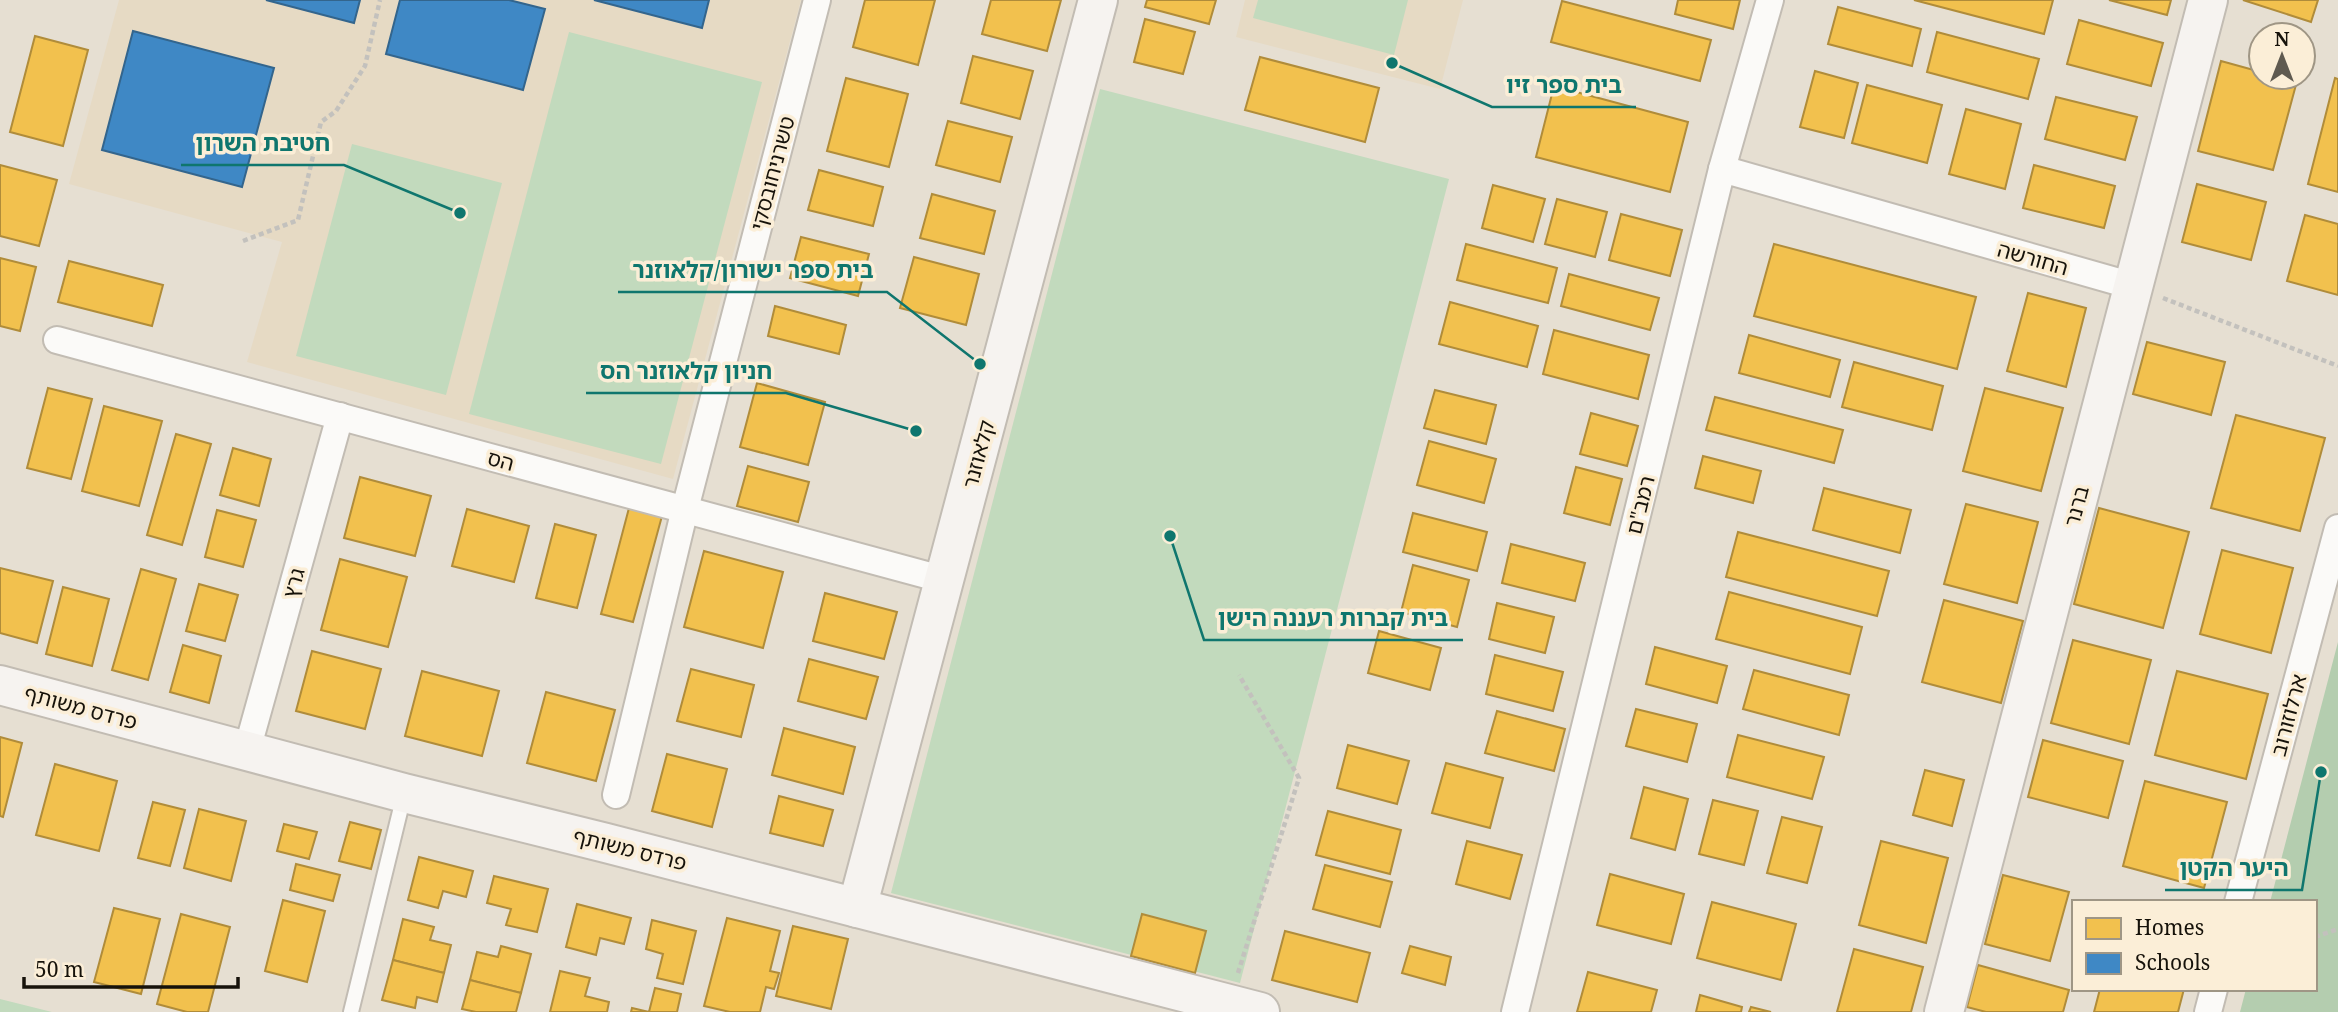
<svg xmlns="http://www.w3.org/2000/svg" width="2338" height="1012" font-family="'Noto Serif','Noto Sans Hebrew',serif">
	<rect width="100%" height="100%" fill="#e6dfd2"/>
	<g fill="#e6dac4">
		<polygon points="119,0 801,0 673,479 247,362 282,242 69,184"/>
		<polygon points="1245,0 1463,0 1440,89 1236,37"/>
	</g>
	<g fill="#c2dabd">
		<polygon points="1258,0 1408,0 1394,55 1253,18"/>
		<polygon points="569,32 762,82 661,464 469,414"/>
		<polygon points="1100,89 1449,179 1240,983 891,893"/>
		<polygon points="352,144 502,183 446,395 296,356"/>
		<polygon points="0,999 52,1012 0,1012"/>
	</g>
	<polygon fill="#b4cdaf" points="2338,642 2338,1012 2240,1012 2246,989 2315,989 2315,902 2270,902"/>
	<g fill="#f2c14e" stroke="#b08c3a" stroke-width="2">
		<polygon points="865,0 935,0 918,65 853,47"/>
		<polygon points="991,0 1061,0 1047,51 982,34"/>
		<polygon points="1147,0 1216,0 1209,24 1145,7"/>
		<polygon points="1678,0 1740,0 1733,29 1675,14"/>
		<polygon points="1914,0 2053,0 2044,34"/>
		<polygon points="2109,0 2171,0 2167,15"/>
		<polygon points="2243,0 2318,0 2311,22"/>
		<polygon points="1562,1 1711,40 1700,81 1551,42"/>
		<polygon points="1838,7 1921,29 1912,66 1828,44"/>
		<polygon points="1145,19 1195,32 1183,74 1134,62"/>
		<polygon points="2079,20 2163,43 2151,86 2067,64"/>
		<polygon points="1937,32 2039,59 2028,99 1927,72"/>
		<polygon points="35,36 88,50 63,146 10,132"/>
		<polygon points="973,56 1033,71 1020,119 961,103"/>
		<polygon points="1260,57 1379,88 1365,142 1245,110"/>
		<polygon points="2221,61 2261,72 2261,77 2282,77 2297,81 2273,170 2198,151"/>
		<polygon points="1815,71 1858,83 1844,138 1800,127"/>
		<polygon points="846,78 908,94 889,167 827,151"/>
		<polygon points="2335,78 2338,79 2338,192 2308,184"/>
		<polygon points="1867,85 1942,105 1927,163 1852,143"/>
		<polygon points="1554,86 1688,122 1670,192 1536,157"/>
		<polygon points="2056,97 2137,117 2125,160 2045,139"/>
		<polygon points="1966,109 2021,124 2005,189 1949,174"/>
		<polygon points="948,121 1012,137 1000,182 936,165"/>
		<polygon points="0,165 57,180 39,246 0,236"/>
		<polygon points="2034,165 2115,186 2104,228 2023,208"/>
		<polygon points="819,170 883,187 873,226 808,210"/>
		<polygon points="2197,184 2266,202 2251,260 2182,242"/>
		<polygon points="1493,185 1545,199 1533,242 1482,228"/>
		<polygon points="932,194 995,211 984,254 920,238"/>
		<polygon points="1557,199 1607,212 1595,257 1545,244"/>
		<polygon points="1621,214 1682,230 1670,276 1609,260"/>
		<polygon points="2305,215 2338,224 2338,295 2287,281"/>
		<polygon points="801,237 869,254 858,296 790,278"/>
		<polygon points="1466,244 1557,268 1548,303 1457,280"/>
		<polygon points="1774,244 1976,297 1957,369 1754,316"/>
		<polygon points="914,257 979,274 966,325 900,308"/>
		<polygon points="0,258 36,267 20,331 0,326"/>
		<polygon points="69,261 163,285 152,326 58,302"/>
		<polygon points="1569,274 1659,298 1650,330 1561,306"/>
		<polygon points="2028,293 2086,308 2066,387 2007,371"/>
		<polygon points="1450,302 1538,326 1527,367 1439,344"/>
		<polygon points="775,306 846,325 839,354 768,336"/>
		<polygon points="1554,330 1649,355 1638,399 1543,374"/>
		<polygon points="1749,335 1840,360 1830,397 1739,373"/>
		<polygon points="2147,342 2225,362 2211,415 2133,394"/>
		<polygon points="1854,362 1943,386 1932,430 1842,407"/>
		<polygon points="757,383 825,402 808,465 740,447"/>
		<polygon points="48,388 92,399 71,479 27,468"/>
		<polygon points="1985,388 2063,408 2041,491 1963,471"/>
		<polygon points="1435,390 1496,405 1486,444 1424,428"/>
		<polygon points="1715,397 1843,430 1834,463 1706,430"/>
		<polygon points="104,406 162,421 139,506 82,491"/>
		<polygon points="1591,413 1638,426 1627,466 1580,454"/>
		<polygon points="2236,415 2325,438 2300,531 2211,508"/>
		<polygon points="176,434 211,444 182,545 147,535"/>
		<polygon points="1429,441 1496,459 1484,503 1417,485"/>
		<polygon points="233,448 271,459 259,506 220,495"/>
		<polygon points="1703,456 1761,471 1753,503 1695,488"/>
		<polygon points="748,466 809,482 798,522 737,506"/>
		<polygon points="1576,467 1622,479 1610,525 1564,513"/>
		<polygon points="360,477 431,496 415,556 344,538"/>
		<polygon points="1824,488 1911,510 1900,553 1813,530"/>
		<polygon points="1966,504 2038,522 2017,603 1944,584"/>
		<polygon points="629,508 662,516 633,622 601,614"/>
		<polygon points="2099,508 2189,532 2163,628 2074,604"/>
		<polygon points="467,509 529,526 514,582 452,566"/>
		<polygon points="217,510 256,520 243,567 205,557"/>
		<polygon points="1413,513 1487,532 1477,571 1403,552"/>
		<polygon points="555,524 596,535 577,608 536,598"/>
		<polygon points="1738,532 1889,571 1877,616 1726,577"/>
		<polygon points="1511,544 1585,563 1575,601 1502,583"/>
		<polygon points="2222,550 2293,568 2271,653 2200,634"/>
		<polygon points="704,551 783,572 763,648 684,627"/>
		<polygon points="340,559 407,577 388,647 321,630"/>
		<polygon points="1413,565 1469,580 1457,627 1401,612"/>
		<polygon points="0,568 53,581 37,643 0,633"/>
		<polygon points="141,569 176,579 148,680 112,670"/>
		<polygon points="199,584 238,595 225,641 186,631"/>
		<polygon points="63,587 109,599 92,666 46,654"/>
		<polygon points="1729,592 1862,627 1850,674 1716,639"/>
		<polygon points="825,593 897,612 884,659 813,641"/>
		<polygon points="1944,600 2023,621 2001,703 1922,682"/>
		<polygon points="1497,603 1554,617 1545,653 1489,639"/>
		<polygon points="1379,631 1441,648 1430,690 1368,673"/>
		<polygon points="2073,640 2151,660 2129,744 2051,723"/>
		<polygon points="183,645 221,656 209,703 170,692"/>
		<polygon points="1655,647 1727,666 1717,703 1646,684"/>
		<polygon points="312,651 381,669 365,729 296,711"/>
		<polygon points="1495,655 1563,672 1553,711 1486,694"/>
		<polygon points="809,659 878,677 866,719 798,701"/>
		<polygon points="691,669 754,685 741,737 677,721"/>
		<polygon points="1754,670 1849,695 1839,735 1743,709"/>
		<polygon points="422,671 499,691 482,756 405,736"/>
		<polygon points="2177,671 2268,694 2246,779 2155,755"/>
		<polygon points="546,692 615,710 596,781 527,763"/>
		<polygon points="1636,709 1697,724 1687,762 1626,746"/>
		<polygon points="1497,711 1565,729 1554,771 1485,753"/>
		<polygon points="784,728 855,747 843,794 772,775"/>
		<polygon points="1738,735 1824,757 1812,799 1727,777"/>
		<polygon points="0,737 22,743 3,817 0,816"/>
		<polygon points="2043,740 2123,761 2108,818 2028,797"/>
		<polygon points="1348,745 1409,761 1397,804 1337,788"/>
		<polygon points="667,754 727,769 712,827 652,811"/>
		<polygon points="1446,763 1503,778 1490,828 1432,813"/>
		<polygon points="55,764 117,781 99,851 36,835"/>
		<polygon points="1925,770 1964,780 1952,826 1913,815"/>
		<polygon points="2145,781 2227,802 2204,888 2123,866"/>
		<polygon points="1644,787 1688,799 1675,850 1631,838"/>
		<polygon points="779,796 833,810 823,846 770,833"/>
		<polygon points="1713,800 1758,811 1744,865 1699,854"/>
		<polygon points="153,802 185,810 170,866 138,858"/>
		<polygon points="199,809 246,821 231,881 184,868"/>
		<polygon points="1328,811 1401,830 1390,874 1316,855"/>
		<polygon points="1782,817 1822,827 1807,883 1767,873"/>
		<polygon points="350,822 381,830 371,869 339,861"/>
		<polygon points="284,824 317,832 309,859 277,851"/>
		<polygon points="1467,841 1522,855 1510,899 1456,884"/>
		<polygon points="1881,841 1948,858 1926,943 1859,925"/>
		<polygon points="419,857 473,871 466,897 443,891 438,908 408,900"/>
		<polygon points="296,864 340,875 333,901 290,890"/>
		<polygon points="1325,865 1392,882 1380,927 1313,909"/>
		<polygon points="1610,874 1684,894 1671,944 1597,925"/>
		<polygon points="2003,875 2069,892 2050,961 1985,944"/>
		<polygon points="494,876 548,889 537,932 506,925 511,909 487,903"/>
		<polygon points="283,900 325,911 307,982 265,971"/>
		<polygon points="1712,902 1796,924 1781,980 1697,958"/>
		<polygon points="577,904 631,918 624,944 600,938 596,955 566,947"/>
		<polygon points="114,908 160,919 141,994 94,982"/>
		<polygon points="181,914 230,927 208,1012 187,1012 157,1004"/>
		<polygon points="1142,914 1206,931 1195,973 1131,956"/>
		<polygon points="727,918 780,931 770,971 779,973 774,989 766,987 760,1012 730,1012 704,1006"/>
		<polygon points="403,919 434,927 430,940 451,945 444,973 393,960"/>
		<polygon points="652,920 696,931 683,984 657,978 663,954 646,949"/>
		<polygon points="793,926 848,939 831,1009 776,996"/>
		<polygon points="1285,931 1370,953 1357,1002 1272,980"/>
		<polygon points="501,946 531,954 521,993 470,980 477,952 498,957"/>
		<polygon points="1410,946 1451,957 1445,985 1402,973"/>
		<polygon points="1854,949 1923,967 1911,1012 1837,1012"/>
		<polygon points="393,960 444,973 437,1002 417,997 415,1008 382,1000"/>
		<polygon points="1978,965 2069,990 2063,1012 1986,1012 1967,1007"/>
		<polygon points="560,971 590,978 585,996 609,1002 607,1012 550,1012"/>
		<polygon points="1588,972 1657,990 1651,1012 1577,1012"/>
		<polygon points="470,980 521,993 516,1012 476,1012 462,1009"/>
		<polygon points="655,988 681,994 677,1012 631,1012 632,1008 649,1012"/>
		<polygon points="2100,989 2184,989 2178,1012 2094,1012"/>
		<polygon points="1700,995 1742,1007 1741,1012 1696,1012"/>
		<polygon points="1751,1007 1771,1012 1749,1012"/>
	</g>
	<g fill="#3f88c5" stroke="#33658d" stroke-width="2">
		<polygon points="266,0 360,0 354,23"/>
		<polygon points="400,0 509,0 545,9 523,90 386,54"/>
		<polygon points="594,0 709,0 702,28"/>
		<polygon points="133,31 274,68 242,187 102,150"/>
	</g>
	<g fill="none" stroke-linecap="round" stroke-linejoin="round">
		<g stroke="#c2bcb3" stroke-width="18">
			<polyline id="lane" points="351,1012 404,795"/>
		</g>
		<g stroke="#c2bcb3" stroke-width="30">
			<g id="street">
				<polyline points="1722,169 2133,286"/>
				<polyline points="57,340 945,580"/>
				<polyline points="247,750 340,416"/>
				<polyline points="616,795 685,509 817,0"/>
				<polyline points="2238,902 2338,528"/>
				<polyline points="1515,1012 1722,169 1770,0"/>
				<polyline points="2208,1012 2214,989"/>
			</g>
		</g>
		<g stroke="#c2bcb3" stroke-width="42">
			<g id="secondary">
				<polyline points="0,685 404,793 606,843 1260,1012"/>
				<polyline points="857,908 1098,0"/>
				<polyline points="1944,1012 2208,0"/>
			</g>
		</g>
		<g stroke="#c3c1bd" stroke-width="4.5" stroke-dasharray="5 3.5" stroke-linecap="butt">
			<polyline points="243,241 298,220 321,122 336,111 365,66 380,0"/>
			<polyline points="2163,298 2338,366"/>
			<polyline points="2315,937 2338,929"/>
			<polyline points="1238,973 1299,778 1239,675"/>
		</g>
		<use href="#lane" stroke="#fbfaf8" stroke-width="14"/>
		<use href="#street" stroke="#fbfaf8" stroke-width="26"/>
		<use href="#secondary" stroke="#f6f3f0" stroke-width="38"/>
	</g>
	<g text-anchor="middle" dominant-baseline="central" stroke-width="7" stroke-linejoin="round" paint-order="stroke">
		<g font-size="21" fill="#16120a" stroke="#fbeed7">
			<text transform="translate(772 173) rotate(-75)">טשרניחובסקי</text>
			<text transform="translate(2033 258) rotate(16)">החורשה</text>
			<text transform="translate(978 454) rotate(-75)">קלאוזנר</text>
			<text transform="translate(501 460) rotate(15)">הס</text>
			<text transform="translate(1640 505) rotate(-76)">רמב"ם</text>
			<text transform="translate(2076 506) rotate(-75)">ברנר</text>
			<text transform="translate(293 583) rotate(-74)">גרץ</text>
			<text transform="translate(81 707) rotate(15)">פרדס משותף</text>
			<text transform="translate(2288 715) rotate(-75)">ארלוזורוב</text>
			<text transform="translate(630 849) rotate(14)">פרדס משותף</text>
		</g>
	</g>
	<path fill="none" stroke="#0f766e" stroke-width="2.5" d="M1392 63L1492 107H1636M460 213L344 165H181M980 364L887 292H618M916 431L786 393H586M1170 536L1204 640H1463M2321 772L2302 890H2165"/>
	<g fill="#0f766e" stroke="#fbeed7" stroke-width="2.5">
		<circle cx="1392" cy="63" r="7"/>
		<circle cx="460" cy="213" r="7"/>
		<circle cx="980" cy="364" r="7"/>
		<circle cx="916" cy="431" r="7"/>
		<circle cx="1170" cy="536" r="7"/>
		<circle cx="2321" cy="772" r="7"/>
	</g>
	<g font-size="23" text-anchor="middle" font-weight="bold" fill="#0f766e" stroke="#fbeed7" stroke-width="7" stroke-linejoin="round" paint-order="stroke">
		<text x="1564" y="93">בית ספר זיו</text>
		<text x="263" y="151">חטיבת השרון</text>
		<text x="753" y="278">בית ספר ישורון/קלאוזנר</text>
		<text x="686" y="379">חניון קלאוזנר הס</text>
		<text x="1333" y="626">בית קברות רעננה הישן</text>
		<text x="2234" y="876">היער הקטן</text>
	</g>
	<rect x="2072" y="900" width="245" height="91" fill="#fbeed7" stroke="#9f9685" stroke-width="2"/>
	<rect x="2086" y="918" width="35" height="21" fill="#f2c14e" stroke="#9f9685" stroke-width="2"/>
	<text x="2135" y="935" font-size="21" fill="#16120a">Homes</text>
	<rect x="2086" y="953" width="35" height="21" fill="#3f88c5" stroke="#9f9685" stroke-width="2"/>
	<text x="2135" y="970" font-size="21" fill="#16120a">Schools</text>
	<g transform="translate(2282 56)"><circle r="33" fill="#fbeed7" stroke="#9f9685" stroke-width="2"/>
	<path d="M0-5L12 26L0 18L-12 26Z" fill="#5f5a50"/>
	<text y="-10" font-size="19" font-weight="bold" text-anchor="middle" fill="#16120a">N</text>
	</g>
	<path d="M24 977v10h214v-10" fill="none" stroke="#16120a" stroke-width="3.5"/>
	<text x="35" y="977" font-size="21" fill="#16120a" stroke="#fbeed7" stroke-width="5" paint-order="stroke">50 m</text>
</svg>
